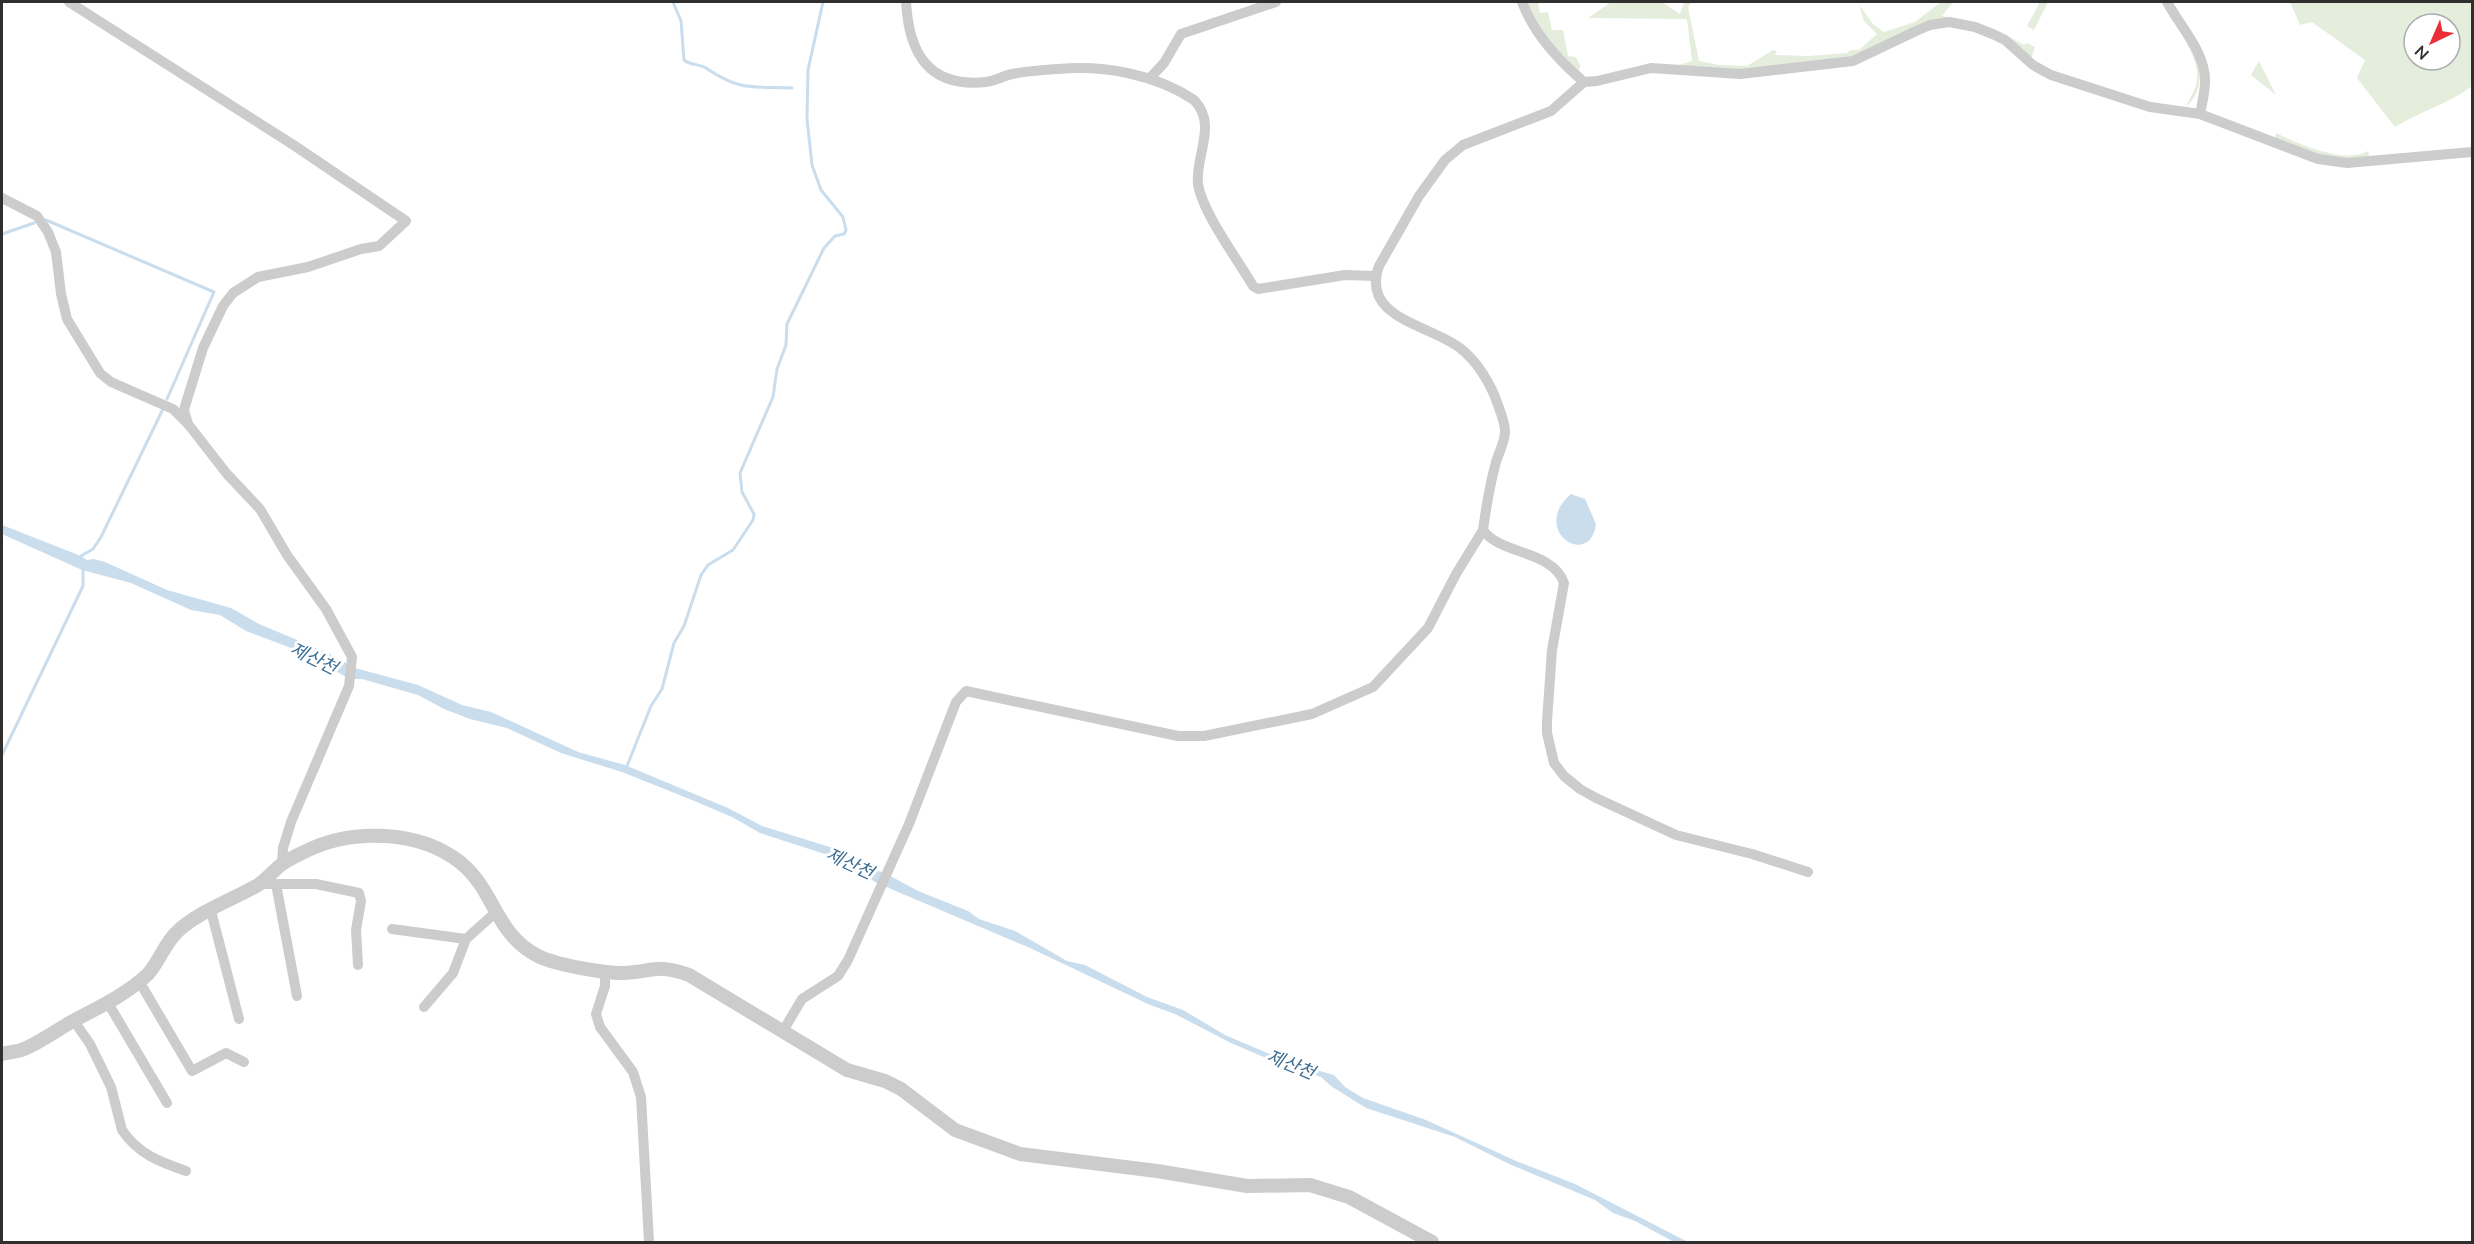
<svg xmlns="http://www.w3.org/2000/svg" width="2474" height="1244" font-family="Mulish,'Noto Sans KR',sans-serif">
	<rect width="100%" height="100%" fill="#fff"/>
	<g fill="#e5eddd" fill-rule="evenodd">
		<polygon points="1525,2 1538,2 1540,13 1548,12 1552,30 1563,30 1568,56 1576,57 1580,65 1579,74 1537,27"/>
		<path d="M1611,2H1662L1680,14L1684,2H1692L1688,7L1699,61L1719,65L1747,66L1773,50L1777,51L1775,55L1808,56L1847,53L1851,50H1859L1877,34L1864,21L1859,5L1873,24L1884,32L1915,22L1941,2H1953L1942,16C1974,20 1997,29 2024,45L2027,43L2035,47L2031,59L2007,38L1949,19L1860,56L1752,71L1676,66L1692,61L1687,19L1588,18Z"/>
		<polygon points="2040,2 2048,2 2034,30 2027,26"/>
		<path d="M2290,2H2472V86C2449,104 2420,111 2395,127L2357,78L2365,60L2312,22L2300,25ZM2414,24H2450V60H2414Z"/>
		<path d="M2166,10C2185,39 2219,76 2186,107C2189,100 2194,92 2196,85C2203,60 2178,30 2166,10Z"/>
		<polygon points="2259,61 2276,95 2251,75"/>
		<path d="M2276,133C2297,143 2346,165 2368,151L2370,159L2329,158L2275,138Z"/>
	</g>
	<g fill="#c9dded">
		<path d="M1571,494L1585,499L1596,524C1590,570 1529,530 1571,494Z"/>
		<polygon points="2,525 81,556 87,560 94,559 105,562 167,590 231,608 259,624 326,652 355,668 418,685 462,705 491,712 578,752 625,765 728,808 762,826 833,848 856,858 873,870 883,872 918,891 968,911 979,919 1015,931 1067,961 1085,965 1147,997 1183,1010 1225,1035 1291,1063 1334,1075 1345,1087 1363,1098 1426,1120 1516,1161 1575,1184 1688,1242 1674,1242 1635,1221 1613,1213 1595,1200 1509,1164 1455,1137 1366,1108 1331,1086 1321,1077 1280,1064 1231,1043 1175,1014 1150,1005 1030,948 877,883 834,857 760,833 732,817 692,800 622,772 561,753 507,728 470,719 444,709 418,695 362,679 350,679 299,651 246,631 220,615 191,610 131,583 82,570 2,534"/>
	</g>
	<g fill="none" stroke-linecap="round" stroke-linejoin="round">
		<g stroke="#c9dded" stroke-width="3">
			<path d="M673,2L681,21L684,60C690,65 699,64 706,68C741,92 753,86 792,88"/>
			<polyline points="46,220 214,292 167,399"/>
			<polyline points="2,234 34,223"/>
			<polyline points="81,556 93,549 101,537 163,409"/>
			<polyline points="2,755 83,586 83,570"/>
			<polyline points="627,766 651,706 662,689 674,643 684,626 701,575 708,565 733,550 753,520 754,514 742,492 740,473 773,397 777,369 786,345 787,324 824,248 835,236 844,234 846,230 843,217 821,190 812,165 807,119 808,70 823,2"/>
		</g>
		<g stroke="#ccc" stroke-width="10">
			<polyline points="69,2 295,146 406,221 379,246 361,249 308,267 258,277 233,293 223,306 203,348 186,403 184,410 188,424 227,474 260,509 287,555 326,609 352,657 349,686 291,822 283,848 282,864"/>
			<path d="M906,2C909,53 928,88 986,82C995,81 1003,76 1012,74C1027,71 1043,70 1058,69C1104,65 1155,74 1194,100C1218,124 1195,156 1198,184C1202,212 1238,260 1253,286L1258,289L1345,275L1376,276"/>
			<path d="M1522,2C1534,34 1558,60 1584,82L1597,81L1651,68L1740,74L1853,61L1916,31L1930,25L1949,22L1975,27L1995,35L2005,40L2033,65L2051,75L2150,107L2200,114L2318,159L2347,163L2472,152"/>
			<path d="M2167,2C2180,26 2206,53 2205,82C2205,92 2202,104 2200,114"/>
			<polyline points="1150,78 1164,63 1181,34 1276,2"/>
			<path d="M1584,82L1551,111L1463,145L1445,160L1419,196L1379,266C1360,318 1430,325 1460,348C1477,361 1491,384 1498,405C1501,413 1505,423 1505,431C1505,442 1499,452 1496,462C1490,484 1486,508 1483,530C1500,555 1553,550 1564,583L1552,650L1547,721V733L1554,763L1564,776L1580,789L1596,798L1676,835L1752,854L1808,872"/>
			<polyline points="2,198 37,216 48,232 56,252 61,294 67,319 100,373 111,382 173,409 188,424"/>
			<polyline points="258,884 316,884 359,893 361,901 356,930 358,965"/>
			<polyline points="276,884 297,996"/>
			<polyline points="211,911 239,1019"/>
			<polyline points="392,929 466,939"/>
			<polyline points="605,972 605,986 596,1014 600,1027 633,1072 641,1097 649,1242"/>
			<polyline points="139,981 192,1071 226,1053 244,1062"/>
			<polyline points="108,1003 167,1103"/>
			<polyline points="424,1007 453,973 466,939 495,913"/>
			<path d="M74,1021L90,1044L111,1087L122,1130C138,1154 160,1162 186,1171"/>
			<polyline points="783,1031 802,999 838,976 848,960 909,824 956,702 966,691 1178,736 1204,736 1312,714 1373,687 1428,628 1456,574 1483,530"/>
		</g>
		<path stroke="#ccc" stroke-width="14" d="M2,1054C9,1052 17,1052 24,1049C40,1042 56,1031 71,1022C97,1008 126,995 148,974C159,962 164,945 176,933C195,913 234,899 258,885C267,879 274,870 282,864C289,859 298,855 306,851C352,828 420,830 461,863C495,891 495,934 538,956C556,965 603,973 623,973C651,972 658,963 689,975L847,1070L885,1081L901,1089L955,1130L1020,1154L1157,1171L1247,1186L1310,1185L1349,1197L1432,1242"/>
	</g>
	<g text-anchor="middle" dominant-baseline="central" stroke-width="6" stroke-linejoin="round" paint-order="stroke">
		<g font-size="18" font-style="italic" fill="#3b6d94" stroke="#fff">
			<text transform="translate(314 658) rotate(26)">제산천</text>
			<text transform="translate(850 863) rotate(25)">제산천</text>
			<text transform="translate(1291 1064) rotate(22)">제산천</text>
		</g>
	</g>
	<rect width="2474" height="1244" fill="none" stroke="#2f2f2f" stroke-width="6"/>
	<g transform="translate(2432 42) rotate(224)"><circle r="28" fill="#ffffff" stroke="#acacac" stroke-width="1.5"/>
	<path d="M0-4.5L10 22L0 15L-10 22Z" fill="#ea2e33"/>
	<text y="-9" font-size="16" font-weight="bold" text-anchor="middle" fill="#2f2f2f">N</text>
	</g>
</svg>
